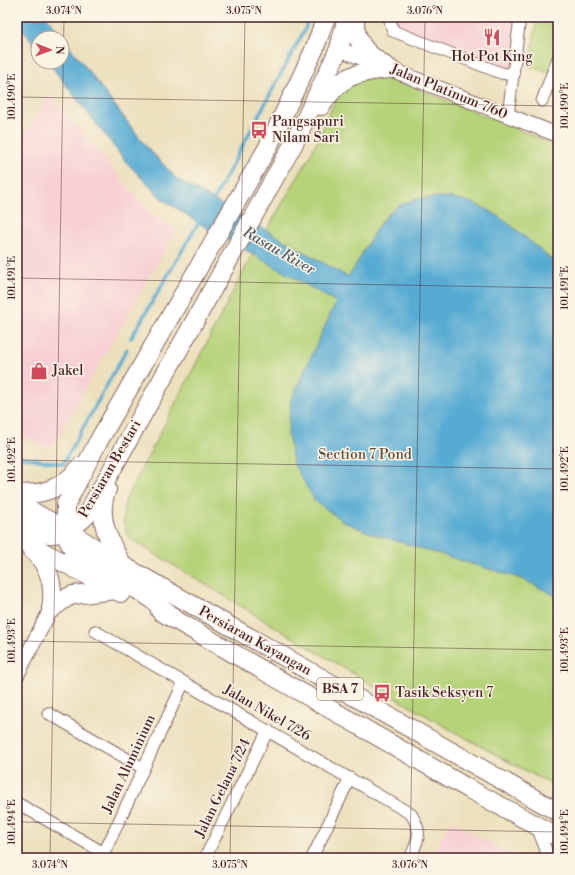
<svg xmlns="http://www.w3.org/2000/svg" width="575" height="875" font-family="'Libre Bodoni',serif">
	<rect width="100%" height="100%" fill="#fcf5e5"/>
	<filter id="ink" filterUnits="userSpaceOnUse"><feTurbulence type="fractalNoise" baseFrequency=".025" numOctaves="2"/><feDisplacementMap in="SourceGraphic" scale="8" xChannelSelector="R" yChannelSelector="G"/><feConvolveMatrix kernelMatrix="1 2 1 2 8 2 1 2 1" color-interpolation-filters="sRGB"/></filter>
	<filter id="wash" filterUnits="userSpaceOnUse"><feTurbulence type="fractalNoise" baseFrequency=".012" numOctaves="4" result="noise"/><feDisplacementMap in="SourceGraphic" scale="16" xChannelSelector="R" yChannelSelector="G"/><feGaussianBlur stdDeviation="0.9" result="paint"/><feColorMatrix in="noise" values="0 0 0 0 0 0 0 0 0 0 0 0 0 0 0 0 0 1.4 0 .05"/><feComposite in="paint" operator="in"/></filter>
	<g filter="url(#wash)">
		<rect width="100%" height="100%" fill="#ece0bd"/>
		<g fill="#f7cfd4">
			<polygon points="393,17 516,17 510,70 396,28"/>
			<polygon points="50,95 149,212 176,230 50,450 17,432 17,147"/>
			<polygon points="450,821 517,858 431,858"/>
		</g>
		<g fill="#b6d37a" stroke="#807952">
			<polygon points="537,17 558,17 558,47 549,73 530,67"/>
			<path d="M389,77L558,146V788C411,711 270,624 129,538C122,524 122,513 126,499L250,259L310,156L338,94L351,81Z"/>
		</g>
		<path fill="#57abd3" stroke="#50657f" d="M17,17H47L146,146L177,179L348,277C363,257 374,224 394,209C403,202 414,200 425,198C483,190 517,232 558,265V597L522,579L373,534L344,522L315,501L293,463L288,434L291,400L336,302L202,225L162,199L126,162L48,62H62V38H38V49L17,22Z"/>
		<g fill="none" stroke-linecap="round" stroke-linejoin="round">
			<g stroke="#57abd3" stroke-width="3.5">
				<polyline points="212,203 306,27 307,17"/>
				<polyline points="131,338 200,220"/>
				<polyline points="17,456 63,464 127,349"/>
			</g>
		</g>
	</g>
	<g filter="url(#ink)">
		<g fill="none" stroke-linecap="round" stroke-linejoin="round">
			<g stroke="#83635e" stroke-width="13">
				<g id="minor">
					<polyline points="389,17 393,31 501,73 514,75"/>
					<polyline points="542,101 558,58"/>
					<polyline points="508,116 520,17"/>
					<path d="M95,631L411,814C423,833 419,838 410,858"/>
					<polyline points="48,713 143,768"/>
					<polyline points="17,803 104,853"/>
					<polyline points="537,827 546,850 545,858"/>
					<polyline points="103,858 104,853 184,682"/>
					<polyline points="205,858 268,730"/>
					<polyline points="312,858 350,778"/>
					<polyline points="557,858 558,857"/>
				</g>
			</g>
			<g stroke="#83635e" stroke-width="16">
				<g id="tertiary">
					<polyline points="339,49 558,135"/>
					<polyline points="17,675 51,609"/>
				</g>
			</g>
			<g stroke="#83635e" stroke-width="20">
				<g id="primary">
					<path d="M355,17C354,45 368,55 390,69"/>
					<path d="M321,106C342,74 354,73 390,69"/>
					<path d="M107,489C96,516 108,539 121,563"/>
					<path d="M17,493C42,497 66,486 81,466"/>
					<polyline points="17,503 66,530 122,565 558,812"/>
					<path d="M17,520C25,525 34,531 43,533C58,538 76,526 86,516L294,143L339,49L347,17"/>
					<polyline points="17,538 121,593"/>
					<path d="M31,549C49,564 55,586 51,609"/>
					<polyline points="51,609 66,598 73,595 116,590"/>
					<polyline points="160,611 469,789 558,837"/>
					<polyline points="171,615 146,595 76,554 68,540 66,530 66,504 98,442 268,147 314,50 326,17"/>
				</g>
			</g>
			<use href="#minor" stroke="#fff" stroke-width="11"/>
			<use href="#tertiary" stroke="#fff" stroke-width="14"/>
			<use href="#primary" stroke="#fff" stroke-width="18"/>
		</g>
	</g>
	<path fill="none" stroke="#4a1f2b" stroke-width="1" stroke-opacity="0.45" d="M17,97L558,106M17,278L558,288M17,460L558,469M17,641L558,650M17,822L558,832M50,858L64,17M230,858L245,17M410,858L425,17"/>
	<defs>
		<g id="restaurant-bare" transform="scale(1.38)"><path d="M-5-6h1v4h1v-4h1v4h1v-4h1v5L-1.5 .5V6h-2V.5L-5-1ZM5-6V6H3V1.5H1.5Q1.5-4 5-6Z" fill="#d1495b" stroke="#fcf5e5" stroke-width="2.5" paint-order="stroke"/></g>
		<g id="bus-bare" transform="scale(1.38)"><path d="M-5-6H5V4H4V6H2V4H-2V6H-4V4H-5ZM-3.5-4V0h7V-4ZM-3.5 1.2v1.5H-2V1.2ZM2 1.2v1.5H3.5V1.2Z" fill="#d1495b" stroke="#fcf5e5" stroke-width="2.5" paint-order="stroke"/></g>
		<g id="shop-bare" transform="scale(1.38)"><path d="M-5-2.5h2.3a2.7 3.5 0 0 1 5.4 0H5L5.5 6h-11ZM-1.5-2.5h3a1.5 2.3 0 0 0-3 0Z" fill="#d1495b" stroke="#fcf5e5" stroke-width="2.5" paint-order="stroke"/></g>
	</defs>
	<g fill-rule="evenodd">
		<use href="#restaurant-bare" x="492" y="37"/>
		<use href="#bus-bare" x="259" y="130"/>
		<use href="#shop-bare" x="39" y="371"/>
		<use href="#bus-bare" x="382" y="693"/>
	</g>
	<g text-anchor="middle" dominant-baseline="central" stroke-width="3" stroke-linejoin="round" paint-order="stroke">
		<rect fill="#fcf5e5" stroke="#7f5f63" stroke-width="1" x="317" y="678" width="46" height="22" rx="3"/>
		<g font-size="13" font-weight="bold" fill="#4a1f2b">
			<text x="340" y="689">BSA 7</text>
		</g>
		<g font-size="14" fill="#4a1f2b" stroke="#fcf5e5" text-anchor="start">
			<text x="492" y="57" text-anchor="middle">Hot Pot King</text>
			<text x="272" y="122">Pangsapuri<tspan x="272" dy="16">Nilam Sari</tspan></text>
			<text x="52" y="371">Jakel</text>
			<text x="395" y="693">Tasik Seksyen 7</text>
		</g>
		<g font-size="14" fill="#4a1f2b" stroke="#fcf5e5">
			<text transform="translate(449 92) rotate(22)">Jalan Platinum 7/60</text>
			<text transform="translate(110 469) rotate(-60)">Persiaran Bestari</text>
			<text transform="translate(255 641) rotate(29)">Persiaran Kayangan</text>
			<text transform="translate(267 713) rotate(30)">Jalan Nikel 7/26</text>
			<text transform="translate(129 764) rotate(-65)">Jalan Aluminium</text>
			<text transform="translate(223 788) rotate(-64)">Jalan Gelana 7/24</text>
		</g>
		<g font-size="14" fill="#654c3f" stroke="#fcf5e5">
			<text x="365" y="455">Section 7 Pond</text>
		</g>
		<g font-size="15" font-style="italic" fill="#4f576e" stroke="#fcf5e5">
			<text transform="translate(279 251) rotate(30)">Rasau River</text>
		</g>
	</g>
	<rect width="575" height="875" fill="none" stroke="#fcf5e5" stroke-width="44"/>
	<g transform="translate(50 50) rotate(91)"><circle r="19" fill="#fcf5e5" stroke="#b59f9b"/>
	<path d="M0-3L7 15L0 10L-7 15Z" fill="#d1495b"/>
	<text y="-6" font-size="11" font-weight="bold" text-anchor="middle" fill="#4a1f2b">N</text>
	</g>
	<rect x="22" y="22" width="531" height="831" fill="none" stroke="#4a1f2b" stroke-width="1.5"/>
	<g font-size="10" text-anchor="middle" fill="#4a1f2b">
		<text x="64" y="14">3.074°N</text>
		<text x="244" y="14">3.075°N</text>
		<text x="425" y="14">3.076°N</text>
		<text transform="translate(11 97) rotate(-90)" y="4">101.490°E</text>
		<text transform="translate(564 106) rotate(-90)" y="4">101.490°E</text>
		<text transform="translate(11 278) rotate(-90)" y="4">101.491°E</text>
		<text transform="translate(564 288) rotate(-90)" y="4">101.491°E</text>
		<text transform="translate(11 460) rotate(-90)" y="4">101.492°E</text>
		<text transform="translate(564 469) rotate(-90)" y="4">101.492°E</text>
		<text transform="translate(11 641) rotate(-90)" y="4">101.493°E</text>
		<text transform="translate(564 650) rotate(-90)" y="4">101.493°E</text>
		<text transform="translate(11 822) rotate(-90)" y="4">101.494°E</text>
		<text transform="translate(564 832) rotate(-90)" y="4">101.494°E</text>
		<text x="50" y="868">3.074°N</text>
		<text x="230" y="868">3.075°N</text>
		<text x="410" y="868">3.076°N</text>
	</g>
</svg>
